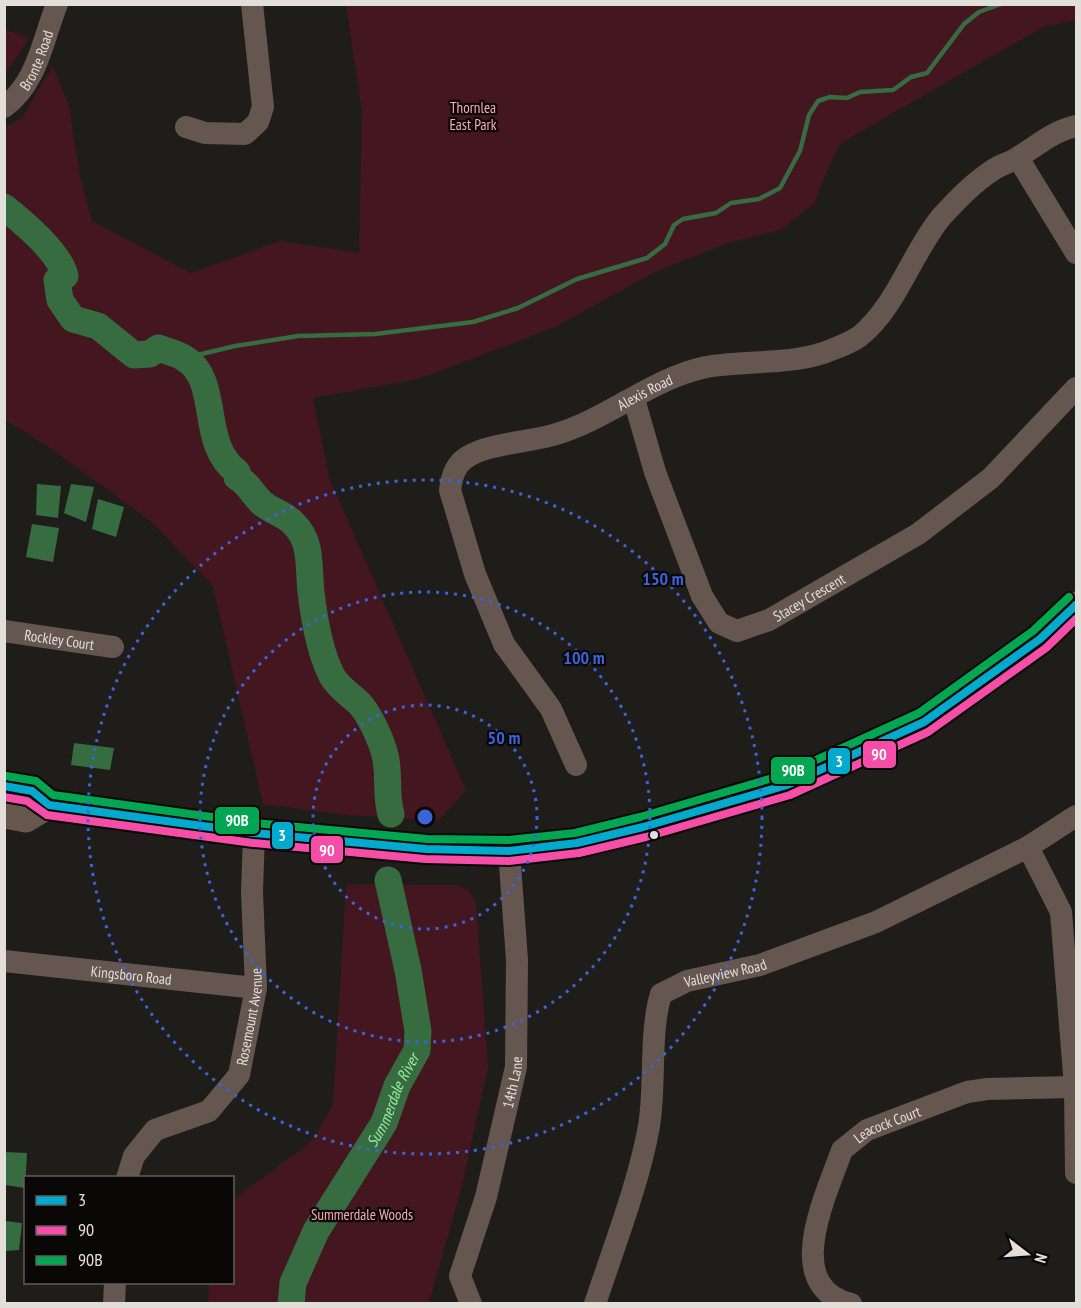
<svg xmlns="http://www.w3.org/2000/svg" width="1081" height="1308" font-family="'PT Sans Narrow',sans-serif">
	<rect width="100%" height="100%" fill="#1f1d1a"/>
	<g fill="#44161f">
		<polygon points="346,5 1076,5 1076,20 1043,27 841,143 827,171 814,204 780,230 728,243 657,271 555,327 419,379 313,398 330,480 466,790 438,821 347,815 263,804 213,586 153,523 49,447 5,420 5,128 23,116 53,66 69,106 80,176 92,221 191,273 280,241 359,253 362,111"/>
		<polygon points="5,29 29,39 5,73"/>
		<polygon points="346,884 457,885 469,891 476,902 488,1067 463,1182 429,1303 208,1303 209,1283 232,1282 233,1200 312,1141 333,1105"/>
	</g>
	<g fill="#366c40">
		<polygon points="37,484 61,486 58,518 36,515"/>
		<polygon points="71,484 94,487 86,522 64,513"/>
		<polygon points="98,499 124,507 116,537 92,529"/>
		<polygon points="32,524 59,528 53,562 26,557"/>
		<polygon points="74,743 114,748 110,770 71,765"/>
		<polygon points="5,1152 27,1153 25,1188 5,1185"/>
		<polygon points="5,1221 22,1223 19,1250 5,1251"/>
	</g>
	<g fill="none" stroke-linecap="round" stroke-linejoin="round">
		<polyline stroke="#366c40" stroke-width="4.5" points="185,358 235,346 298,336 375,334 473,322 518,308 577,279 647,258 665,244 674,225 683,219 716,213 731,203 759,199 780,188 800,151 809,115 818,101 830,97 847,98 860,92 893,90 911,77 927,73 964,24 979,12 1001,4"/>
		<g stroke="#366c40" stroke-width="27">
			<path d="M4,207C23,222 60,253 65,276L57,280L60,300L73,319L98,326L134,355L150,354L158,348C166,351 176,353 184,358C222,380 198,443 237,472V477C250,485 252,494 262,503C271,511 285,514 293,523C313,542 308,567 311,592C314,618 320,653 332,676C338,687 349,694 358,702C369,713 381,739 385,755C390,774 385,794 391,814"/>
			<path id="s1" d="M291,1304L293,1283L316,1231L384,1123L397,1086L417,1050L418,1031L408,970L388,880"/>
		</g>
		<g stroke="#65564f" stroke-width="22">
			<path id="s2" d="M4,107C37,84 43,39 57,4"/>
			<polyline points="186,127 205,133 245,134 258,122 263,107 252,4"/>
			<polyline points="1018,158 1076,253"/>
			<path id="s3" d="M634,399L655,472L702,596L719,623L737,631L769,620L918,534L991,478L1076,388"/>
			<path id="s4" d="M4,631L113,647"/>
			<path id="s5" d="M576,765L551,709L504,644L475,574L450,490C452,475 456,463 469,456C488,444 529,442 553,435C607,420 650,379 706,367C744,360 786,365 823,353C836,348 849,344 860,336C897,306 912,252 942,216C957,200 974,182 993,170C1000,165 1009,163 1017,158C1037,146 1053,131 1076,126"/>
			<polyline points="1028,847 1061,912 1075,1087 1076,1173"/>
			<path id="s6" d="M4,961L256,988"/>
			<path id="s7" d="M127,1178L134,1156L155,1130L209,1111L239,1075L256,988L252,892L254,833"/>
			<polyline points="114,1304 115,1282"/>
			<path id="s8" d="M471,1304L460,1276L486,1197L516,1067L517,960L509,851"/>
			<path id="s9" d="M595,1304C613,1249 639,1183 649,1126C656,1083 649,1034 661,994L687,981L760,965L876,922L1028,847L1076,816"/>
			<path id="s10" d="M851,1304C780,1286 827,1194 842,1150L867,1130L967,1092L987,1089L1075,1087"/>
		</g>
		<g stroke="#66564d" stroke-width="27">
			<polyline points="4,786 32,791 49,805 254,833 426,849 509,851 577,843 643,827 787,785 924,722 1040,639 1076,605"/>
			<polyline points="4,815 26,819 49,805"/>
		</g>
		<g stroke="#090806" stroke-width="12">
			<polyline id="bus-1" points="4,786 32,791 49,805 254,833 426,849 509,851 577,843 643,827 787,785 924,722 1040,639 1076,605"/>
		</g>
		<g stroke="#090806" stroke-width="12">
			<polyline id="bus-2" points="4,797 27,801 47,815 253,843 425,859 509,861 579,853 646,837 790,795 928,732 1046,648 1076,619"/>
		</g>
		<g stroke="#090806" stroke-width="12">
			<polyline id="bus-3" points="6,776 36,781 53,795 255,823 427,839 509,840 575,833 640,817 783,775 919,713 1033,631 1069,597"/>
		</g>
		<use href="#bus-1" stroke="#00a9ce" stroke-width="8"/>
		<use href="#bus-2" stroke="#f54da8" stroke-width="8"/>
		<use href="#bus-3" stroke="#00a651" stroke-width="8"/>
	</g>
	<g fill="none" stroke="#3b64d8" stroke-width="3" stroke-dasharray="3 6">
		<circle cx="425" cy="817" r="112"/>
		<circle cx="425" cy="817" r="225"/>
		<circle cx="425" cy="817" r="337"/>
	</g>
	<circle fill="#e2dfdb" stroke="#090806" stroke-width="2" cx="654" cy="835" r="5"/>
	<g text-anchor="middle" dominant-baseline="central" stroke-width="4.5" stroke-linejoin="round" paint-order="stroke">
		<g font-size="15" fill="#e2dfdb" stroke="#090806">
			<text stroke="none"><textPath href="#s2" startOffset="58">Bronte Road</textPath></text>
			<text stroke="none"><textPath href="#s5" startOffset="534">Alexis Road</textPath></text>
			<text stroke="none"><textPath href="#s3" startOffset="340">Stacey Crescent</textPath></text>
			<text stroke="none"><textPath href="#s4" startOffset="56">Rockley Court</textPath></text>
			<text stroke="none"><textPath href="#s6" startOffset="128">Kingsboro Road</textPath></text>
			<text stroke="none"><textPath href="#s9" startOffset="387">Valleyview Road</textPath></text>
			<text stroke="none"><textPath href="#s7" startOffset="220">Rosemount Avenue</textPath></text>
			<text stroke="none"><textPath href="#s8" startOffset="231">14th Lane</textPath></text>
			<text stroke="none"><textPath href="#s10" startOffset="230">Leacock Court</textPath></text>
		</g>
		<g font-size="15" fill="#ffa9b3" stroke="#090806">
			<text x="473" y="107">Thornlea<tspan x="473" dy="17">East Park</tspan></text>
			<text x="362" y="1214">Summerdale Woods</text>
		</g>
		<g font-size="16" font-style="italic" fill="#96eaa4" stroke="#090806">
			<text stroke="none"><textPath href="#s1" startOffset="230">Summerdale River</textPath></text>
		</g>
	</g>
	<circle cx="425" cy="817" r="9" fill="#3b64d8" stroke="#090806" stroke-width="3"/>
	<g font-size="18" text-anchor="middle" font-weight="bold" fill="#3b64d8" stroke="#090806" stroke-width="4.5" stroke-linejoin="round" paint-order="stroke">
		<text x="663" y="585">150 m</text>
		<text x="584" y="664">100 m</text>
		<text x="504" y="744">50 m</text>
	</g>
	<g stroke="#090806" stroke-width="2">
		<rect x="862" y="740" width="35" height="29" rx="6" fill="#f54da8"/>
		<rect x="827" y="747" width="24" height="28" rx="6" fill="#00a9ce"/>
		<rect x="770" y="756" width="46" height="29" rx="6" fill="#00a651"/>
		<rect x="214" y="806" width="46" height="29" rx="6" fill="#00a651"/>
		<rect x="271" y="821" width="23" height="29" rx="6" fill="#00a9ce"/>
		<rect x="310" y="835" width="34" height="29" rx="6" fill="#f54da8"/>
	</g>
	<g font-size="16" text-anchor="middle" font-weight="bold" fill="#fff">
		<text x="879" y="760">90</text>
		<text x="839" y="767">3</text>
		<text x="793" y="776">90B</text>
		<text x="237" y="826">90B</text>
		<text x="282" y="841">3</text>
		<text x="327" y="856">90</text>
	</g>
	<rect width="1081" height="1308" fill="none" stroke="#e2dfdb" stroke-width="12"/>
	<rect x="24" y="1176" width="210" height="108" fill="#090806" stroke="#605e5b" stroke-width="1.5"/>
	<rect x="36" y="1196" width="30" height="9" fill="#00a9ce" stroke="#605e5b" stroke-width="1.5"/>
	<text x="78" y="1206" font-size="18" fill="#e2dfdb">3</text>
	<rect x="36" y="1226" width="30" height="9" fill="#f54da8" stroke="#605e5b" stroke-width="1.5"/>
	<text x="78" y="1236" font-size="18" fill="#e2dfdb">90</text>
	<rect x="36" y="1256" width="30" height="9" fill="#00a651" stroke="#605e5b" stroke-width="1.5"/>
	<text x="78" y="1266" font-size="18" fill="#e2dfdb">90B</text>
	<g transform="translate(1027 1254) rotate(107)" stroke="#090806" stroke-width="4.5" paint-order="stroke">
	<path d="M0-4.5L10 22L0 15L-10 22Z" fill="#e2dfdb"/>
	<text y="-9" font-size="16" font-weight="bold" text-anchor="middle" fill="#e2dfdb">N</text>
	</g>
</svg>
